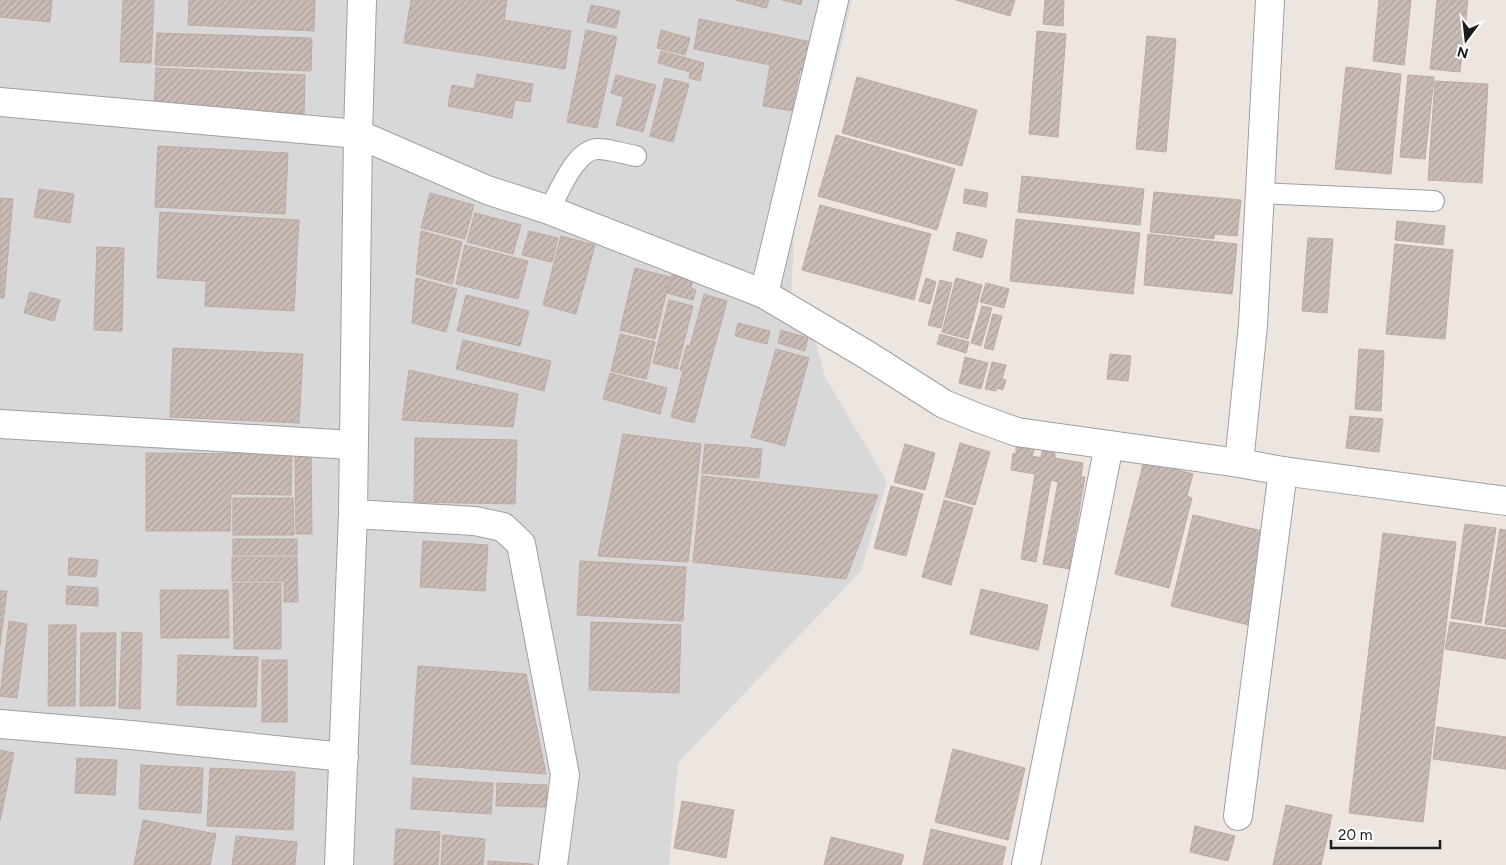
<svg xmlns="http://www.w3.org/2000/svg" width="1506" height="865" font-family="Figtree,sans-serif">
	<defs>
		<pattern id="building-hatch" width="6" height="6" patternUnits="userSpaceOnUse" patternTransform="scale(1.25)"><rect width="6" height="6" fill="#c9bbb6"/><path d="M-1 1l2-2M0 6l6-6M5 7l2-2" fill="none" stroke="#aca09c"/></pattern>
	</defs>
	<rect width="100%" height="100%" fill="#ede6e0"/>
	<polygon fill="#d9d8d8" points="0,0 852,0 836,68 795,214 791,304 814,335 825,377 887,481 861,571 678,763 669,865 0,865"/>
	<g fill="url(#building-hatch)" stroke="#bfa9a2">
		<polygon points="0,0 52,0 50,22 0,17"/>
		<polygon points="123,0 154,0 151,63 120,62"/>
		<polygon points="189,0 315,0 314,31 188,25"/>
		<polygon points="411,0 507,0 504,20 571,31 565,69 404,43"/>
		<polygon points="735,0 769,0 766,8"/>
		<polygon points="782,0 802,0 801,5"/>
		<polygon points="956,0 1015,0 1010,16"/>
		<polygon points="1045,0 1064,0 1063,26 1043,24"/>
		<polygon points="1379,0 1411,0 1404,65 1373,61"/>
		<polygon points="1437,0 1468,0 1460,72 1430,69"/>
		<polygon points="591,5 620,11 616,28 587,22"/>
		<polygon points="699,19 812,42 806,72 800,70 792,111 763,106 770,65 694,49"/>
		<polygon points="586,30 617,37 597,128 567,122"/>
		<polygon points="661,30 690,38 685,55 657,48"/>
		<polygon points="1037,31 1066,34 1058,137 1029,134"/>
		<polygon points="157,33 312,38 311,71 155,65"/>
		<polygon points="1147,36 1176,39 1166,152 1136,149"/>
		<polygon points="661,51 704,63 700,81 689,78 690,72 658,63"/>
		<polygon points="1346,67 1401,74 1391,174 1335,169"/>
		<polygon points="156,68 305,75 304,114 154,107"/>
		<polygon points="477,74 533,84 530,102 515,100 512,118 448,106 452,85 474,89"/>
		<polygon points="616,75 656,85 643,132 616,125 624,97 611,93"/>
		<polygon points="1408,75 1434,77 1425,159 1400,157"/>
		<polygon points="857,77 977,110 962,166 842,133"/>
		<polygon points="665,78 689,84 673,142 650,136"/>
		<polygon points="1435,81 1488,84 1482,183 1428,180"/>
		<polygon points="836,135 955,169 937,230 818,196"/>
		<polygon points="158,146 288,153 285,214 155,207"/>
		<polygon points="1022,176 1144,189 1140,225 1018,212"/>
		<polygon points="39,189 74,194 70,223 34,217"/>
		<polygon points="965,189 988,193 986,207 963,203"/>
		<polygon points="1154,192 1241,200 1237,236 1215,234 1214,239 1150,232"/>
		<polygon points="430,193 474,205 465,239 421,228"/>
		<polygon points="0,198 13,199 4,298 0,298"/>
		<polygon points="820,205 931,234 914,300 802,270"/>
		<polygon points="160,212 299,220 294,311 205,306 206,281 157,278"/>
		<polygon points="475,213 521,225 513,254 467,242"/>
		<polygon points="1016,219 1140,233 1133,294 1010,281"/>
		<polygon points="1397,221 1445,226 1443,245 1395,240"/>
		<polygon points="421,231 462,242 452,284 416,274"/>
		<polygon points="529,231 558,238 552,262 522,255"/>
		<polygon points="957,232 987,240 982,258 953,250"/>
		<polygon points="1148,234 1237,244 1232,294 1144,285"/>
		<polygon points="561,236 595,245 576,314 543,305"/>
		<polygon points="1308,238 1333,239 1327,313 1302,311"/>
		<polygon points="1395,244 1453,250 1445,339 1386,334"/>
		<polygon points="465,245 528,261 518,299 456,284"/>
		<polygon points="97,247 124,248 122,331 94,330"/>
		<polygon points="635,268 670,277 655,339 620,330"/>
		<polygon points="672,275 693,280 691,288 696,290 693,300 667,293"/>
		<polygon points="416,278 457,289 446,332 412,323"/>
		<polygon points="926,278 936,282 930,304 919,301"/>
		<polygon points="956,278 982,285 968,339 942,332"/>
		<polygon points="940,280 952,283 941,328 928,325"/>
		<polygon points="986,283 1009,289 1004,308 980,302"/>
		<polygon points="30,292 60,300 54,321 24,313"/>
		<polygon points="704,294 727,301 694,423 671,417 683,371 680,370 687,345 690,346"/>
		<polygon points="466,295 529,311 520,346 457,331"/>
		<polygon points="669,300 693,306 677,369 653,363"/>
		<polygon points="982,306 992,308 981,346 971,343"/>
		<polygon points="993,314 1002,316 993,350 984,348"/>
		<polygon points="738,323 770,331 767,344 735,336"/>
		<polygon points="781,330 808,338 805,351 778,343"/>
		<polygon points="620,334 655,342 646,379 611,371"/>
		<polygon points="940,334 969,342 966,353 937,344"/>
		<polygon points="463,340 551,361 544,391 456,369"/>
		<polygon points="173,348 303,354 299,423 170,417"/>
		<polygon points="776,349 809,358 785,446 751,437"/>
		<polygon points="1359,349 1384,351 1381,411 1355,409"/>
		<polygon points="1110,354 1131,356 1128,381 1107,379"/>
		<polygon points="965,357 988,363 981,389 959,383"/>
		<polygon points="992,362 1006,365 1002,379 1006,380 1003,390 997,388 996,391 985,389"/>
		<polygon points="409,370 518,394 513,427 402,420"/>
		<polygon points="610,373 667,388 660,414 603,399"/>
		<polygon points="1350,416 1383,419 1379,452 1346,448"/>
		<polygon points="623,434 701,444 688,562 598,556"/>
		<polygon points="415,438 517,440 515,504 414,502"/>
		<polygon points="960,443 990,452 975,505 945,497"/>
		<polygon points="705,444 762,449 759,478 702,473"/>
		<polygon points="905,444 935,453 925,490 894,482"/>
		<polygon points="1016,447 1034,449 1032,456 1041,458 1042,451 1055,453 1055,458 1083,463 1081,477 1085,477 1069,569 1043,564 1058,482 1051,480 1036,562 1021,559 1035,474 1011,470 1013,453 1016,454"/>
		<polygon points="146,453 292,454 291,495 231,494 230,531 146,531"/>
		<polygon points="295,454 311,454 312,534 296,534"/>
		<polygon points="1144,461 1193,474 1187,496 1192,498 1169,588 1115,574"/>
		<polygon points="702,476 878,495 846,579 693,562"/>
		<polygon points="891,486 923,494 906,556 874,548"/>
		<polygon points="233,498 293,498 294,535 233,535"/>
		<polygon points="944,500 973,508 951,585 922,577"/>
		<polygon points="1193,515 1271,533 1249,625 1171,606"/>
		<polygon points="1465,524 1496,528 1481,623 1451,618"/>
		<polygon points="1500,529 1506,530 1506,627 1485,624"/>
		<polygon points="1383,533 1456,542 1423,822 1349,813"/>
		<rect x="233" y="539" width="64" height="16"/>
		<polygon points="423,541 488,545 485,591 420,587"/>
		<polygon points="232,557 297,557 298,602 284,602 284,581 232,581"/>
		<polygon points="69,558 98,560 96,577 68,575"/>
		<polygon points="580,561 686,567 683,621 577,615"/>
		<polygon points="233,583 281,583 281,649 234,649"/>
		<polygon points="67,586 98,588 98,606 66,604"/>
		<polygon points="981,589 1048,605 1038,650 970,634"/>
		<polygon points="160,590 228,590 229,638 161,638"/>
		<polygon points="0,591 7,591 0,645"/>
		<polygon points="9,621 27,624 17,698 0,696"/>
		<polygon points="591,622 681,625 679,693 589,690"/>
		<polygon points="1450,622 1506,630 1506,659 1445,649"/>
		<polygon points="49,625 76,625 75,706 48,706"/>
		<polygon points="122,632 142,633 140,709 119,708"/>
		<polygon points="81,633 116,633 115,706 80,706"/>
		<polygon points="178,655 258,657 256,707 177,705"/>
		<rect x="262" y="660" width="25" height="62"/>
		<polygon points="418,666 526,674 546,774 411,764"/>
		<polygon points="1437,727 1506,737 1506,769 1433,759"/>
		<polygon points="953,749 1025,768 1008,840 935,822"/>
		<polygon points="0,750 14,753 0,821"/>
		<polygon points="77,758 117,760 115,795 75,793"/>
		<polygon points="141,765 203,768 201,813 139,809"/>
		<polygon points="210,768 295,772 293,830 207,826"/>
		<polygon points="413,778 493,783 491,814 411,809"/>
		<polygon points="497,783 547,785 546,807 496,806"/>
		<polygon points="682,801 734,810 726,858 674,848"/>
		<polygon points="1286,805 1332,815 1321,865 1273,865"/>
		<polygon points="143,820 216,834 210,865 134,865"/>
		<polygon points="1195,826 1235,836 1228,861 1190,852"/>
		<polygon points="396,829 440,832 438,865 394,865"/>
		<polygon points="931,829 1006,847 1002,865 923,865"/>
		<polygon points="443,835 485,839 483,865 441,865"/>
		<polygon points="236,836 297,842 295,865 232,865"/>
		<polygon points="831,837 904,855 901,865 824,865"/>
		<polygon points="488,861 533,864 533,865 488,865"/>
	</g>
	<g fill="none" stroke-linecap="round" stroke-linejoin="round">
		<g stroke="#9f9f9f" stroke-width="22">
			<g id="service">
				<polyline points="1259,193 1434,201"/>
				<path d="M549,210C559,193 575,149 598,149C610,149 624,154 636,156"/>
			</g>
		</g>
		<g stroke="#9f9f9f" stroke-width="30">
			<g id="minor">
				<polyline points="0,102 358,134 487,190 549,210 764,294 867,355 944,404 978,418 1017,432 1239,463 1283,471 1506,501"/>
				<polyline points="764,294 834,0"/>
				<polyline points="0,424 353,445"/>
				<polyline points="1239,463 1253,325 1270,0"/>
				<polyline points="353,514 475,521 503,527 521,544 565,775 553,865"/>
				<polyline points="0,724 131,735 344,757"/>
				<polyline points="1238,816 1283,471"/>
				<polyline points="1026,865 1109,445"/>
			</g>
		</g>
		<g stroke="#9f9f9f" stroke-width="30">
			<polyline id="tertiary" points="339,865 353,514 358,134 362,0"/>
		</g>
		<use href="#service" stroke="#fff" stroke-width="20"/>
		<use href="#minor" stroke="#fff" stroke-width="28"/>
		<use href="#tertiary" stroke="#fff" stroke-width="28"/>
	</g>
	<g transform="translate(1466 40) rotate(195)" stroke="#ffffff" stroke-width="4" paint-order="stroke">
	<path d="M0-4L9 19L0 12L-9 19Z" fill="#1b1b1b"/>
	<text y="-8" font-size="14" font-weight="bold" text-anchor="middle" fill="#1b1b1b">N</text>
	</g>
	<path d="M1331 840v8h109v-8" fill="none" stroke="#1b1b1b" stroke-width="2.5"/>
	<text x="1338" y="840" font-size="15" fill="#1b1b1b" stroke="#ffffff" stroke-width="4" paint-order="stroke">20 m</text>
</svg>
